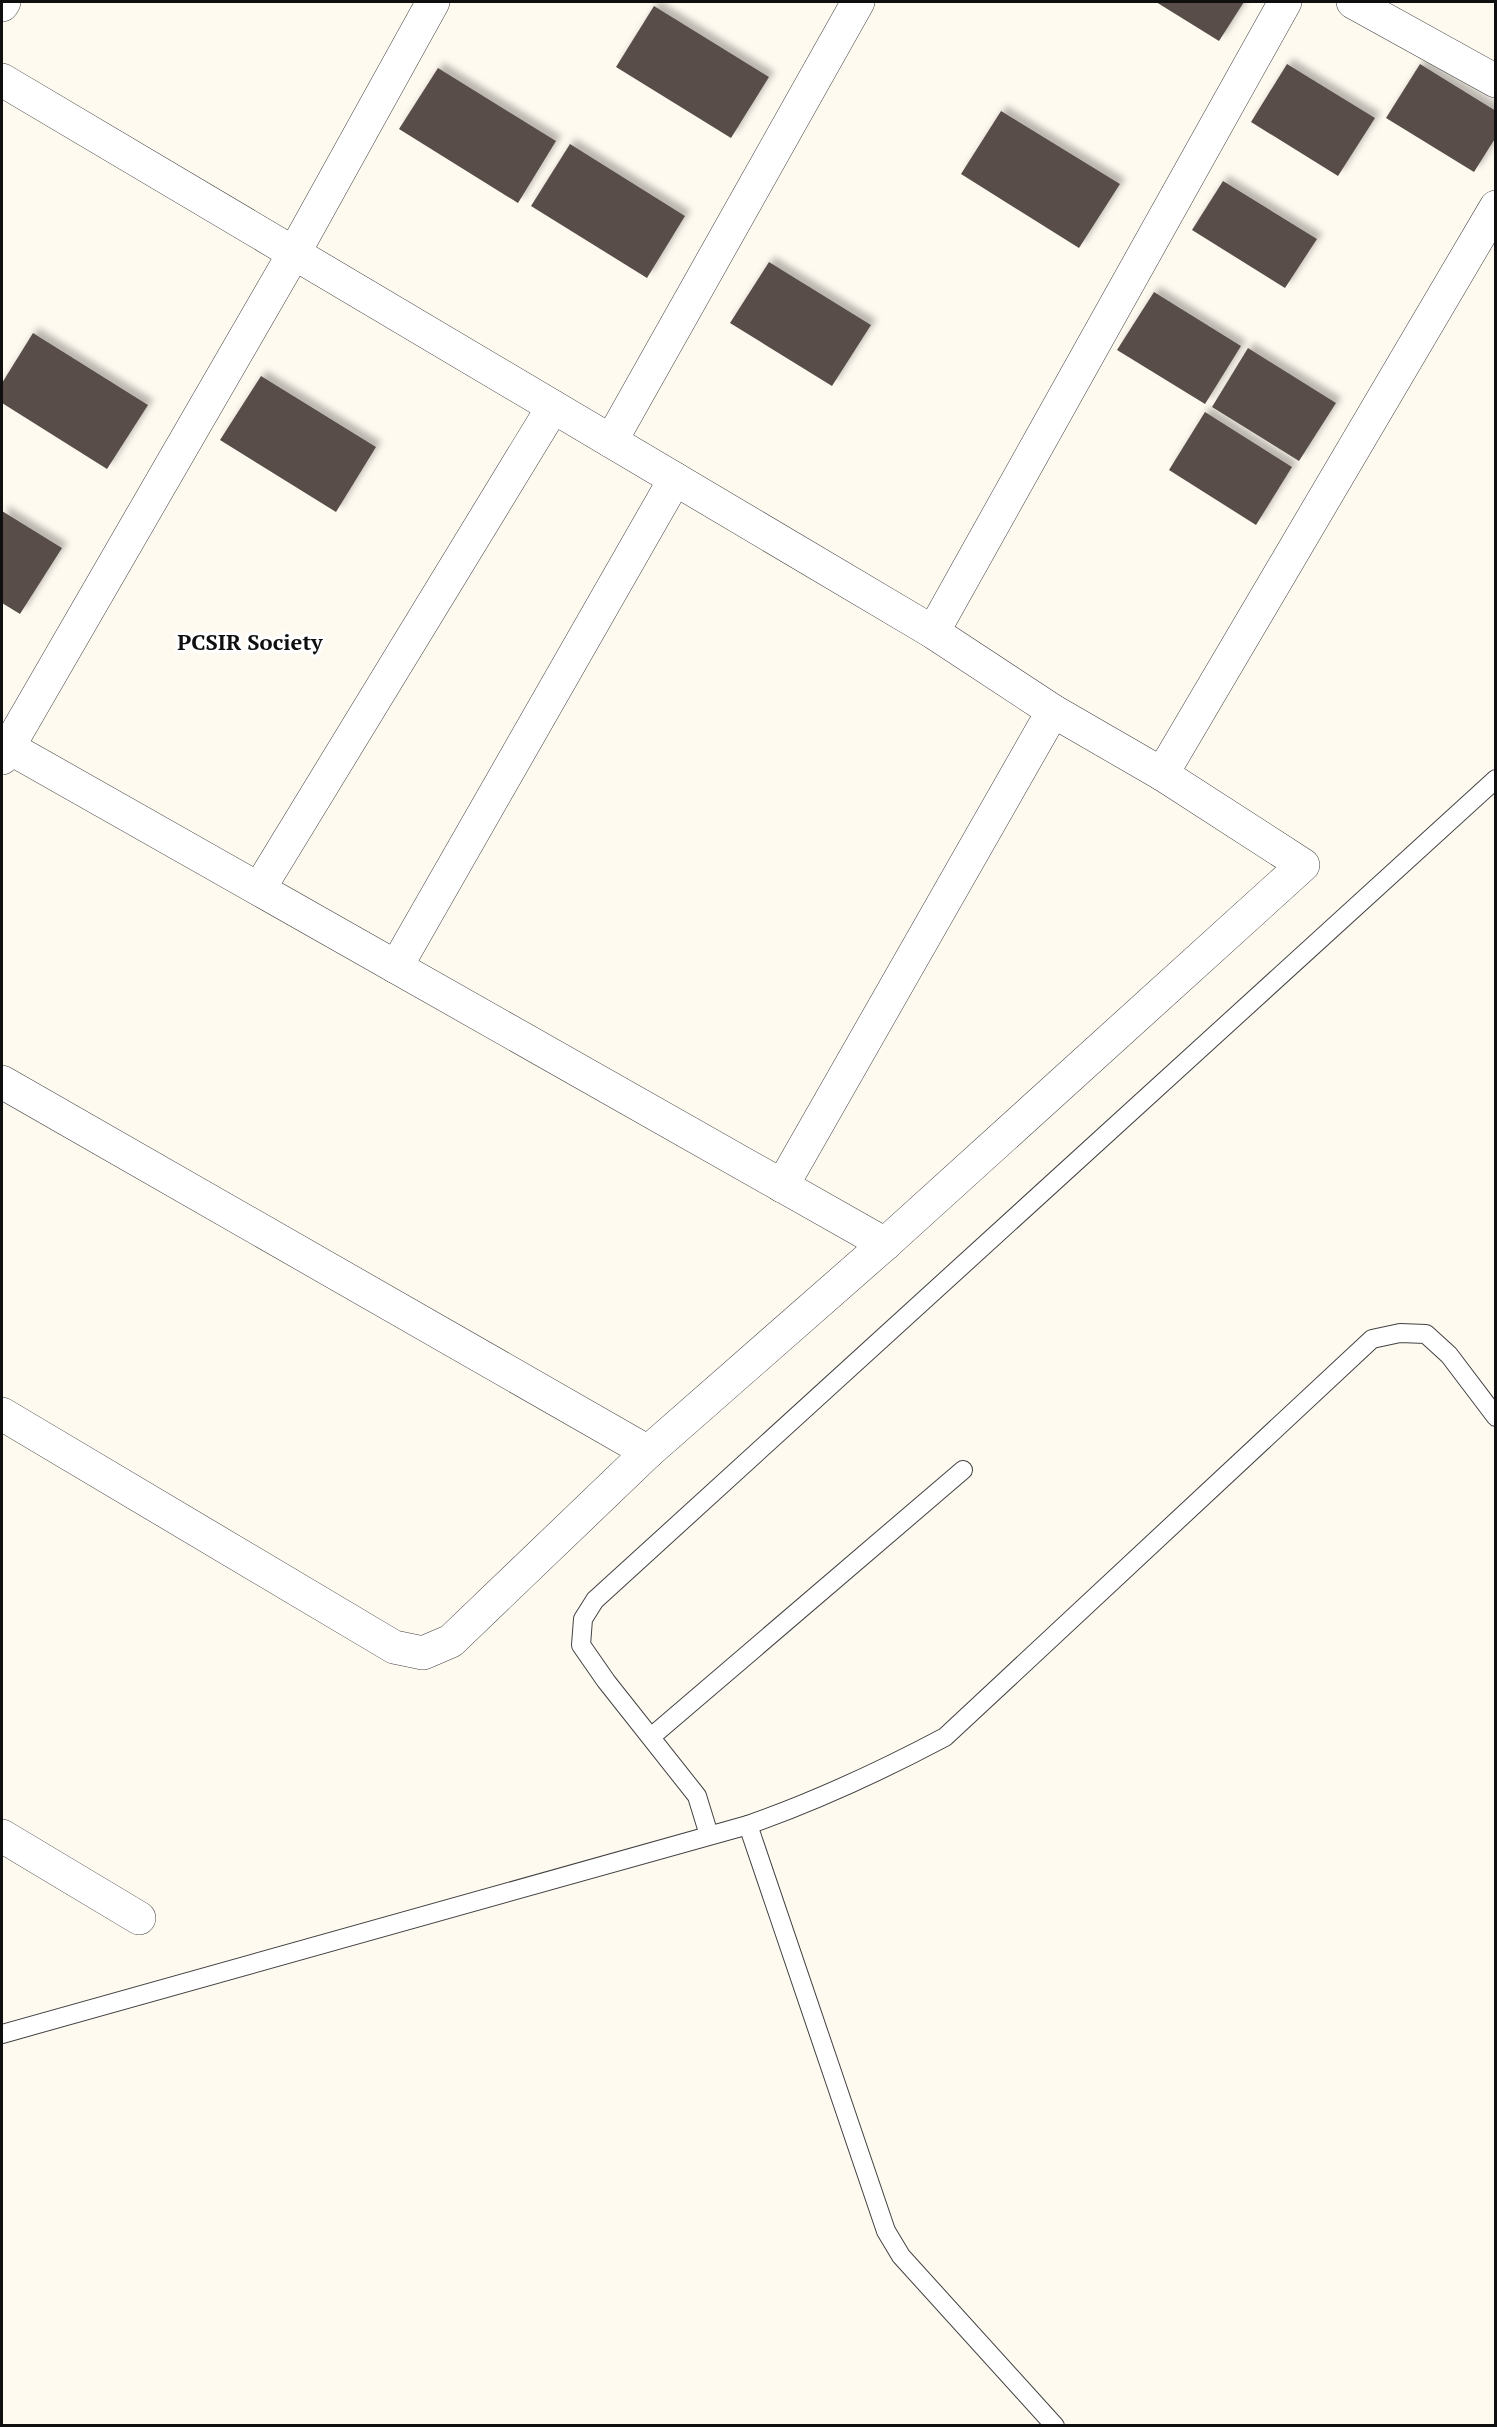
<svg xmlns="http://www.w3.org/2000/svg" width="1497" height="2427" font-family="'PT Serif',serif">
	<defs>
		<filter id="shadow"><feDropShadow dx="5.5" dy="-5.5" stdDeviation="3" flood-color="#0004"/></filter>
	</defs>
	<rect width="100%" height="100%" fill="#fffaf0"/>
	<g fill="#584e4a" filter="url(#shadow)">
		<polygon points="1156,2 1244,2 1219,41"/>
		<polygon points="654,6 769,77 731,138 616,67"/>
		<polygon points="1287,64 1375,118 1338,176 1251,122"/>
		<polygon points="1420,64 1496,111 1496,137 1474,172 1386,118"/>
		<polygon points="438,68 556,141 518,203 399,129"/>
		<polygon points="1001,111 1120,184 1079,248 961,174"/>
		<polygon points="570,144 685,216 647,278 531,206"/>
		<polygon points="1223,181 1317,239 1285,288 1192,230"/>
		<polygon points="769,262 871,325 832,386 730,323"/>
		<polygon points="1154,292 1241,346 1205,404 1117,350"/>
		<polygon points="33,333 148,405 107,469 2,403 2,383"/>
		<polygon points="1248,348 1336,403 1299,461 1212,407"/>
		<polygon points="261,376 376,447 336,512 220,440"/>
		<polygon points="1205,412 1292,467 1256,525 1169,470"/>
		<polygon points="2,511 62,548 20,614 2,603"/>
	</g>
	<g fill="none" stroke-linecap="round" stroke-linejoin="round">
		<g stroke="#424242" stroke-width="20">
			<g id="lane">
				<polyline points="651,1737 963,1470"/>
				<polyline points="748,1825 886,2231 901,2256 1055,2426"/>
				<polyline points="709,1835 697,1796 606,1681 581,1645 583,1619 595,1600 1496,779"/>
				<path d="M2,2034L748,1825C816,1801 881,1771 945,1737L1372,1339L1400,1333L1426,1334L1449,1355L1496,1417"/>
			</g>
		</g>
		<g stroke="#424242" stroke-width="34">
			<g id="street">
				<polyline points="1353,2 1496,81"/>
				<polyline points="2,5 4,2"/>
				<polyline points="2,80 933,632 1053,711 1162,774 1303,865 885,1244 648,1452 451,1641 423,1653 394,1647 2,1414"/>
				<polyline points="611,441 858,2"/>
				<polyline points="933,632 1285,2"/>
				<polyline points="8,747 885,1244"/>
				<polyline points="2,758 294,253 433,2"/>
				<polyline points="1162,774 1496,207"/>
				<polyline points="259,889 553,407"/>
				<polyline points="396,967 675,479"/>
				<polyline points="2,1082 648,1452"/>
				<polyline points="782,1186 1053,711"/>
				<polyline points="2,1836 139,1918"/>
			</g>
		</g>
		<use href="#lane" stroke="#fff" stroke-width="18"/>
		<use href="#street" stroke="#fff" stroke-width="33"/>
	</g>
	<g text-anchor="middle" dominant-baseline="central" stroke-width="6" stroke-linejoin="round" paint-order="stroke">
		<g font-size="22" font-weight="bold" fill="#0f0f0f" stroke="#fff">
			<text x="250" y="641">PCSIR Society</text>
		</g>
	</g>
	<rect width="1497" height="2427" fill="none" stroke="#0f0f0f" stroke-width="6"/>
</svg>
